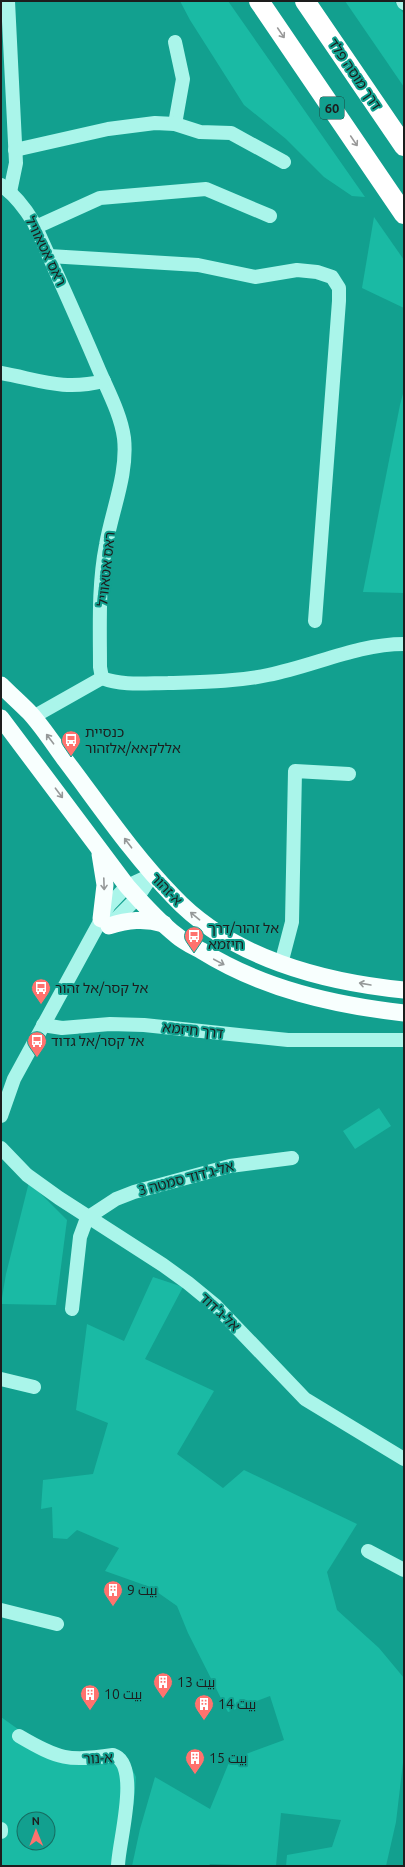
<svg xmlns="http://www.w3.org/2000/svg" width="405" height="1867" font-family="Ubuntu,Cairo,'Noto Sans Hebrew',sans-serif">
	<rect width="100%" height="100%" fill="#12a08f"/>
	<g fill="#1abaa4" fill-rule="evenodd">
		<polygon points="180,1 228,1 365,197 352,196 324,177 286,139 244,105 190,20"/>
		<polygon points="345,1 394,1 404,14 404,87"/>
		<polygon points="374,217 404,260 404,308 362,288"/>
		<polygon points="404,390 404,593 363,592 400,405"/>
		<polygon points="379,1108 391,1126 355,1149 343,1131"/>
		<polygon points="29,1182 67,1220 56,1305 1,1304 6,1274"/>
		<polygon points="153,1277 183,1287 145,1359 214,1391 177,1454 223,1488 244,1470 357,1524 327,1572 337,1610 379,1648 404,1678 404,1754 396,1822 386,1866 286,1866 287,1855 332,1847 341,1820 281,1813 276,1866 210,1864 209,1866 132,1866 140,1829 155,1777 210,1809 230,1760 284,1740 270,1696 228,1712 188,1633 177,1606 150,1587 105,1571 119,1548 77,1530 67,1539 53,1538 52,1507 41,1509 43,1480 93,1474 108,1423 76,1410 87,1324 124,1341"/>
		<path d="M1,1717L67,1764L112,1752L125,1754L136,1777L134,1802L121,1856L122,1866H1ZM24,1819H48V1843H24Z"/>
	</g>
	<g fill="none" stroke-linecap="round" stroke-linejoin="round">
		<g stroke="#aaf5ea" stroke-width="14">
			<polyline points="8,1 16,163 10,192"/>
			<polyline points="403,1 404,3"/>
			<polyline points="175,42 183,79 175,124"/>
			<polyline points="15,150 108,129 155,123 175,124 200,132 231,133 284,162"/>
			<path d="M1,185C15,195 25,208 34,223C56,272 78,320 99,370C108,391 121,415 124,438C128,474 112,510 106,545C98,585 100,627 100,667L102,678C122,686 147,683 168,683C201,682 235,682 268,675C314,666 357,644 404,644"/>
			<polyline points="36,227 100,198 206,189 270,216"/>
			<polyline points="49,256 198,265 255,277 297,270 317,272 332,277 339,288 339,301 315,621"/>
			<path d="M1,373C40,380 63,391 104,381"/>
			<polyline points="33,717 102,678"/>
			<polyline points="108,927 137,898 153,874"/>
			<polyline points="281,964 292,922 295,771 349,774"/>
			<polyline points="43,1025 62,1028 110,1024 144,1025 288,1040 404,1040"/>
			<polyline points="1,1116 14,1079 109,905 127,886 153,874"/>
			<polyline points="1,1148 27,1175 59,1198 163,1265 188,1283 216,1306 305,1399 404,1459"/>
			<polyline points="72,1309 80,1237 87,1218 116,1199 134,1192 230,1166 292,1158"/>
			<polyline points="1,1379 34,1387"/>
			<polyline points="368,1551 404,1570"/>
			<polyline points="1,1610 57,1624"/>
			<path d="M19,1736C58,1759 69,1762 113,1755C142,1764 118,1844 118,1866"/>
			<polyline points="1,1829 1,1832"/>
		</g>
		<g stroke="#f8fffe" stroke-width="17">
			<path d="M1,685C10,694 20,703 29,712C43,727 54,745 66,761C100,806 133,855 173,896C231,958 323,982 404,990"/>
			<path d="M1,718L127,886C142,903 158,921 176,935C184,942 193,946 202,951C263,989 334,1005 404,1013"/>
			<polyline points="100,854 105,885 101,919"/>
			<path d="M109,926C128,920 144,918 164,924"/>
		</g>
		<g stroke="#fff" stroke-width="20">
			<polyline points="259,1 404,214"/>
			<polyline points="305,1 404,146"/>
		</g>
	</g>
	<defs><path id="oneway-shaft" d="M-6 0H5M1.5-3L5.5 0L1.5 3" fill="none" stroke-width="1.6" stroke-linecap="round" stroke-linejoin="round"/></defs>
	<g stroke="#999">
		<use href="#oneway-shaft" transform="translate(281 33) rotate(56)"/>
		<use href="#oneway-shaft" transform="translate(354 141) rotate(56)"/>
	</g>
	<g stroke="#959999">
		<use href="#oneway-shaft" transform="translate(50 739) rotate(-127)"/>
		<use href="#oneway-shaft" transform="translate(59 793) rotate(53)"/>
		<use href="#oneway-shaft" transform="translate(128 843) rotate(-127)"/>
		<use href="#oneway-shaft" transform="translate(104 884) rotate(88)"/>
		<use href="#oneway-shaft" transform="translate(195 916) rotate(-140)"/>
		<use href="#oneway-shaft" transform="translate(219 962) rotate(28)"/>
		<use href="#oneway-shaft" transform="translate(365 984) rotate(-170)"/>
	</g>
	<defs>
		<g id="bus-pin" transform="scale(1)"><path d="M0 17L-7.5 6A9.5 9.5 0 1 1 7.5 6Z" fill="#ff726e" stroke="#12a08f"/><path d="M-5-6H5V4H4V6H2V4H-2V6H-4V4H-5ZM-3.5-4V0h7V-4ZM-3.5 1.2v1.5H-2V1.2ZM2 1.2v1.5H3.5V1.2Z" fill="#fff"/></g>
		<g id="building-pin" transform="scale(1)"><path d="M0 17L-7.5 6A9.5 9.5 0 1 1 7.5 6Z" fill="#ff726e" stroke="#12a08f"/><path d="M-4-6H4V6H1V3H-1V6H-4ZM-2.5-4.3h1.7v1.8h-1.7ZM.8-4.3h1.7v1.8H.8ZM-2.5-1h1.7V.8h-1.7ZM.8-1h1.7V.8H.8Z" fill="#fff"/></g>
	</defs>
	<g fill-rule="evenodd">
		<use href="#bus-pin" x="71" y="740"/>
		<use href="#bus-pin" x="194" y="936"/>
		<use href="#bus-pin" x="41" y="988"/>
		<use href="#bus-pin" x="37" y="1041"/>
		<use href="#building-pin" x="113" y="1590"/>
		<use href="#building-pin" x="163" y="1682"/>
		<use href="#building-pin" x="90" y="1694"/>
		<use href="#building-pin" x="204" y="1704"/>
		<use href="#building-pin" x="195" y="1758"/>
	</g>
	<g text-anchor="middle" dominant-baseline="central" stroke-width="4" stroke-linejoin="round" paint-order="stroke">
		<rect fill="#12a08f" stroke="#1a443f" stroke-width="1" x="320" y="97" width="24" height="22" rx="3"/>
		<g font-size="13" font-weight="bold" fill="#1d1d1d">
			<text x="332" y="108">60</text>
		</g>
		<g font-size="14" fill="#1d1d1d" stroke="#12a08f">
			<text transform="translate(355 74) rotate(56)">דרך מוסה פלד</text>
			<text transform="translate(46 251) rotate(64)">ראס אטאוויל</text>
			<text transform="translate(106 569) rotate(-84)">ראס אטאוויל</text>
			<text transform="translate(167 889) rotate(46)">א-זהור</text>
			<text transform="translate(193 1030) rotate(6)">דרך חיזמא</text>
			<text transform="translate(186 1178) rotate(-15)">אל-ג'דוד סמטה 3</text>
			<text transform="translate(220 1312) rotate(43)">אל-ג'דוד</text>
			<text transform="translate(98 1758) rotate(-3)">א-נור</text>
		</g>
		<g font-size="14" fill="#1d1d1d" stroke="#12a08f" text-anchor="start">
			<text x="85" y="732">כנסיית<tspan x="85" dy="16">אללקאא/אלזהור</tspan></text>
			<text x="208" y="928">אל זהור/דרך<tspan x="208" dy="16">חיזמא</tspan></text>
			<text x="55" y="988">אל קסר/אל זהור</text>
			<text x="51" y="1041">אל קסר/אל גדוד</text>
			<text x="127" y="1590">بيت 9</text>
			<text x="177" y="1682">بيت 13</text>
			<text x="104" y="1694">بيت 10</text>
			<text x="218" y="1704">بيت 14</text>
			<text x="209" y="1758">بيت 15</text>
		</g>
	</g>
	<rect width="405" height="1867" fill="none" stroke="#1d1d1d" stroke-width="4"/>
	<g transform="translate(36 1831) rotate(359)"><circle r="19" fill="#12a08f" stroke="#166c61"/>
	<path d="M0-3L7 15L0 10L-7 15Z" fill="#ff726e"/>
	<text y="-6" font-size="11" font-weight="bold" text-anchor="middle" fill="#1d1d1d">N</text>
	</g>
</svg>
